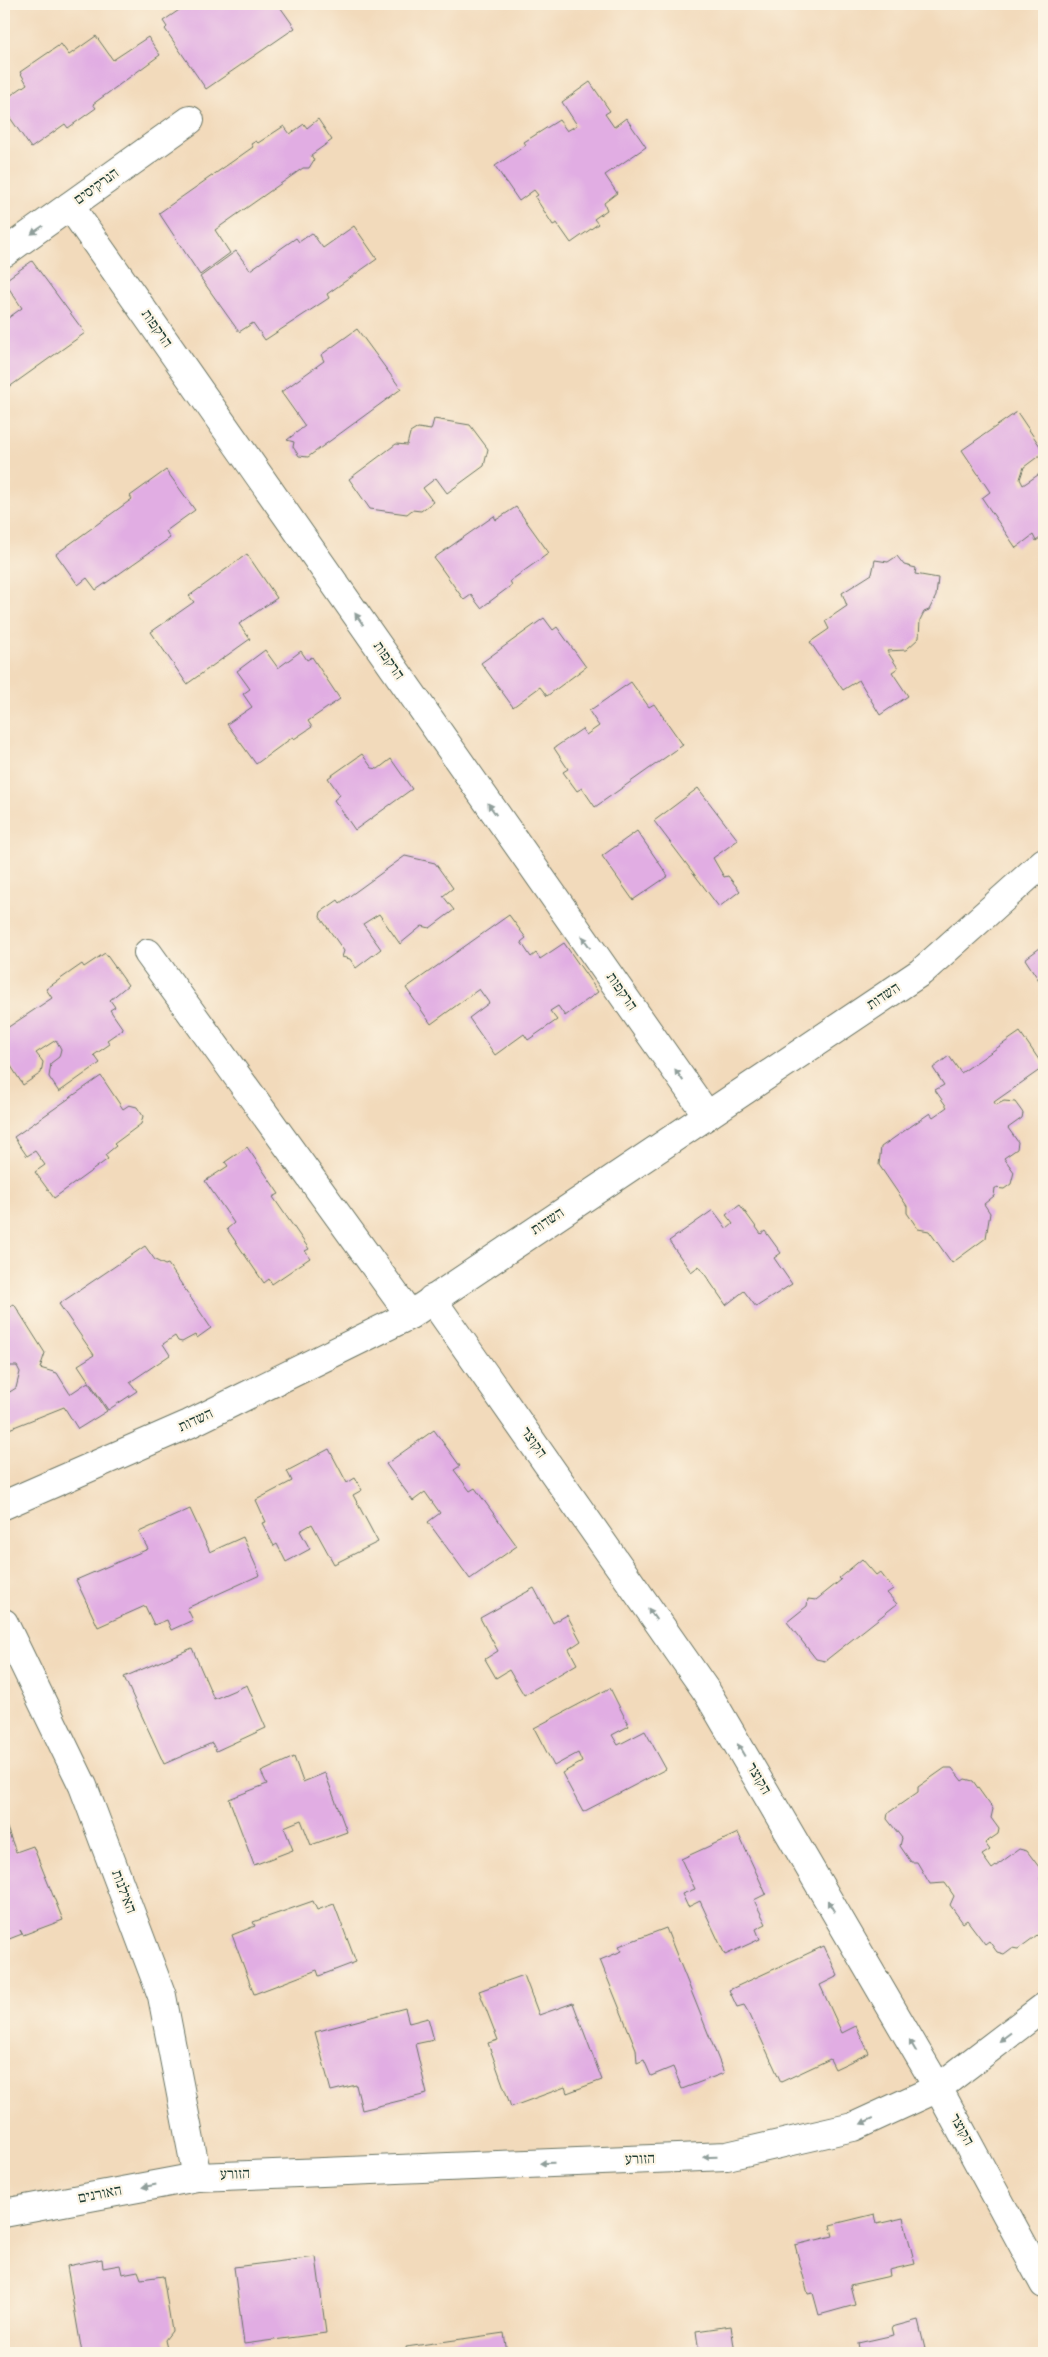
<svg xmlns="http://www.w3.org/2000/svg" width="1048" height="2357" font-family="'Old Standard TT','Frank Ruhl Libre',serif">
	<rect width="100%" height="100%" fill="#fcf5e5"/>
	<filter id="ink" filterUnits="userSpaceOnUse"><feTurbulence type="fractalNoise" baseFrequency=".02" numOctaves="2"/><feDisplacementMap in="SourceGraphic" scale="10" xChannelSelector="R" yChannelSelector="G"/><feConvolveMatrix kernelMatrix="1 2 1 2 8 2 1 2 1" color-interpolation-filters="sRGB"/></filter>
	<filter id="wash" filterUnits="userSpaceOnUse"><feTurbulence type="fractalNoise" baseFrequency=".0096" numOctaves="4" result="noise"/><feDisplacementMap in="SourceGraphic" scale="20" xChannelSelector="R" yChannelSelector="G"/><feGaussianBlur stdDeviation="1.12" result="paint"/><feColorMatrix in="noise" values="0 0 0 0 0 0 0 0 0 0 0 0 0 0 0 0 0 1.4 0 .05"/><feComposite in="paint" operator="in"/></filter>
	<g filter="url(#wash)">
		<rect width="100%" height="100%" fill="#f2dabb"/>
		<g id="blocks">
			<g fill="#e1ade3">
				<polygon points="188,4 278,4 295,28 206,89 165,29 167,27 163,21"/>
				<polygon points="96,36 113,60 148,37 160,55 93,104 96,108 68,128 65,124 31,148 4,109 4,100 27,84 20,72 61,44 69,55"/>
				<polygon points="590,82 610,111 605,114 614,127 626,118 646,147 605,175 617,193 604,203 607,210 594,219 598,224 571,243 557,223 553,225 535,197 538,195 534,190 519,201 495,166 526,145 524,142 559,120 567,131 577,125 562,102"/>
				<polygon points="318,119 332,140 311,155 314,160 309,168 303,168 215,230 230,253 200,275 159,213 253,147 251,144 256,141 258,143 284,126 290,134 304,124 307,128"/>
				<polygon points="354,226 377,259 327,294 329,298 265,340 253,323 239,332 200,277 236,251 250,270 296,238 299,242 312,233 323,248"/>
				<polygon points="32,261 85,333 5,390 4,321 22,308 4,281"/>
				<polygon points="357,329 401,389 308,457 299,456 293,447 294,442 287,440 305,426 281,392 324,361 321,355"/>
				<polygon points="1017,412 1044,452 1024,467 1020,479 1023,485 1044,471 1044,535 1036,541 1033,535 1016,548 982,498 990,492 962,450"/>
				<polygon points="434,419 470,425 488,449 484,466 447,493 436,478 423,488 433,502 421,511 412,510 407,514 370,509 349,479 396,444 407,445 410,433 418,428 431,430"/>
				<polygon points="166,470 195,510 166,531 170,538 96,590 87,578 78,585 56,554 132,499 130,496"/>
				<polygon points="516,507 549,553 510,581 512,585 481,608 471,595 464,600 434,558 494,516 496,520"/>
				<polygon points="247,554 277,598 239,624 250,639 187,684 151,632 194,602 189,596"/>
				<polygon points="897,556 904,565 916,568 915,574 938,578 936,596 929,610 924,612 920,620 919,638 906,650 887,651 898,668 892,672 908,696 880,715 859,680 843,690 810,642 829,629 825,621 847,606 842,593 872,574 875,560 888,562"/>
				<polygon points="544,618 553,630 557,627 586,667 547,696 540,687 513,707 481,663"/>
				<polygon points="265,650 278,668 301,651 307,660 312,657 340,699 308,721 312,727 294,739 293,737 256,764 227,724 252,707 243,694 250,689 237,671"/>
				<polygon points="631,682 649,707 654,704 683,745 595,807 582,788 577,791 563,772 568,769 554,748 582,729 586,735 599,726 589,711"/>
				<polygon points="362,754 372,768 378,769 391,759 412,789 355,830 334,800 340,795 328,778"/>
				<polygon points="698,788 738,840 713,858 724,877 728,876 740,891 719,907 654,821"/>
				<polygon points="637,831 668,876 633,900 602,856"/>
				<polygon points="405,856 435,863 453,888 443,896 454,910 430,928 422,926 400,944 379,914 363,924 381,949 356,968 350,959 342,957 344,951 320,917 321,912 338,900 340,903"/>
				<polygon points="509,915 526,938 521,942 531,957 536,953 540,959 564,943 598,992 565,1016 558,1006 550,1011 557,1020 528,1040 524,1034 495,1055 469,1018 489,1003 479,989 431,1024 406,988"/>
				<polygon points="1044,945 1044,988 1025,959"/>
				<polygon points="105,953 128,985 110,1000 115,1007 110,1010 123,1029 107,1040 110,1044 94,1055 100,1063 59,1092 49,1077 51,1063 59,1057 61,1049 56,1040 36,1053 43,1062 41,1073 23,1085 4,1055 4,1030 52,998 46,989 82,964 84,967"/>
				<polygon points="1020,1032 1044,1067 994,1102 996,1105 1004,1101 1015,1102 1023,1113 1022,1118 1008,1128 1018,1142 1017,1149 1004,1158 1014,1172 1011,1184 1004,1189 995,1188 994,1196 984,1204 990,1213 986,1238 952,1263 929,1231 918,1229 907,1213 907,1206 879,1165 881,1147 930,1113 933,1117 947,1107 935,1090 944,1085 933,1068 949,1056 961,1073"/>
				<polygon points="101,1076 123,1109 129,1105 137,1107 143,1116 141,1124 114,1144 116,1146 105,1155 108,1159 54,1198 35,1172 45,1165 35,1151 27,1156 14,1137"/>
				<polygon points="247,1147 279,1194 273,1197 309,1249 305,1251 310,1258 272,1284 269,1279 264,1283 227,1229 234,1223 205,1181 228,1166 225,1162"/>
				<polygon points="740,1205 761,1234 765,1231 781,1253 774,1258 792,1284 756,1307 744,1291 726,1305 699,1266 691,1272 669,1241 713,1210 727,1229 733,1224 726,1215"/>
				<polygon points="145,1246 155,1260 165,1265 168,1264 211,1328 197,1338 195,1335 182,1342 178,1341 175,1336 163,1344 170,1355 130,1382 137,1391 108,1410 78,1365 94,1355 59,1304"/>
				<polygon points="14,1304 45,1353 40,1368 57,1373 70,1394 88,1382 107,1411 78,1429 64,1407 4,1431 4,1392 8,1393 16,1388 20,1372 17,1366 7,1366 7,1363 4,1362 4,1310"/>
				<polygon points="434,1430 460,1466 454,1470 470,1491 475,1488 517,1546 470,1579 428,1522 440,1513 425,1492 413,1501 386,1464"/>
				<polygon points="329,1449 347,1483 355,1478 362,1490 353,1495 378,1542 334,1564 312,1524 300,1531 310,1549 286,1562 277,1544 274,1546 262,1523 266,1522 256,1500 292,1481 287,1471"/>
				<polygon points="190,1509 210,1552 243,1537 260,1575 187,1608 193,1620 171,1630 167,1620 154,1625 145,1606 98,1627 76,1580 148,1549 139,1532"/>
				<polygon points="862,1559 876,1575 880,1572 893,1589 887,1593 897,1604 825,1661 816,1659 787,1622 807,1606 808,1599 816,1600 841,1580 839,1578"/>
				<polygon points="534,1588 553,1623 567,1615 581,1641 569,1649 577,1664 524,1695 509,1670 496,1678 485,1659 498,1651 480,1618"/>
				<polygon points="192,1648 214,1699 247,1685 266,1728 216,1751 212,1743 164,1764 124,1677"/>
				<polygon points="610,1688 629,1726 612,1735 618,1745 645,1731 666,1769 583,1812 562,1773 582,1762 578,1753 554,1766 534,1728"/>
				<polygon points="294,1757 303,1782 325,1773 347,1832 311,1845 301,1820 284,1827 293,1850 254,1865 229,1799 267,1784 261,1772"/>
				<polygon points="945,1768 952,1768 962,1781 965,1779 973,1781 993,1809 991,1818 999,1829 998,1834 985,1843 990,1850 982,1855 992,1869 1019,1849 1027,1851 1042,1871 1040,1879 1044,1885 1044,1930 1018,1949 1012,1948 1004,1954 997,1952 989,1941 985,1944 967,1920 963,1923 950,1905 954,1896 945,1883 930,1884 917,1862 911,1862 900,1846 902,1838 887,1819 888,1813 918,1792 918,1787"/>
				<polygon points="4,1820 16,1852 33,1846 63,1920 23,1935 20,1930 22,1934 4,1941"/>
				<polygon points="738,1833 766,1894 754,1900 766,1924 756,1929 760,1939 725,1955 700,1901 688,1907 682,1894 695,1889 681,1859"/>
				<polygon points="313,1901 317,1910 334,1904 356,1962 319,1976 317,1970 254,1994 232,1935 255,1926 253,1922"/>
				<polygon points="666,1928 724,2073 682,2089 673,2067 651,2076 644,2060 637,2063 636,2049 600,1960 622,1951 619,1946"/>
				<polygon points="824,1946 838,1976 820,1985 842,2033 856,2026 869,2053 835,2069 830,2059 781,2082 750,2015 744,2005 737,2007 729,1990"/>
				<polygon points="524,1975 539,2015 573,2003 602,2080 567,2093 565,2087 511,2107 488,2043 498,2040 479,1991"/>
				<polygon points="405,2008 409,2023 428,2018 434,2040 415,2044 427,2094 362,2110 356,2085 331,2091 315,2032"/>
				<polygon points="875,2214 877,2224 903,2218 915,2264 889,2270 890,2276 850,2285 855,2305 819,2315 813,2293 808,2294 795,2245 833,2236 830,2225"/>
				<polygon points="316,2257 326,2333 244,2344 234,2267"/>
				<polygon points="102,2259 103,2268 120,2265 122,2274 138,2271 141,2279 163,2276 172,2331 165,2340 168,2353 82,2353 67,2266"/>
				<polygon points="918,2320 926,2353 860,2353 858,2343 894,2335 892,2327"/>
				<polygon points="731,2326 735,2353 699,2353 696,2331"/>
				<polygon points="504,2333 507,2353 407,2353 406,2347"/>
			</g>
		</g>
	</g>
	<g filter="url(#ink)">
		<use href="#blocks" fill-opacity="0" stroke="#697463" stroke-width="1"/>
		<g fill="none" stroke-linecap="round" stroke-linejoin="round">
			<g stroke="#697463" stroke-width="30">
				<g id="street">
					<polyline points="70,206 707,1115"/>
					<polyline points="4,253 190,120"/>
					<polyline points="148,953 410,1315"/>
					<polyline points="432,1299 707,1692 938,2088 1044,2284"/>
					<polyline points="4,1505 189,1424 410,1315 921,972 1044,862"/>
					<polyline points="4,1623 83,1786 162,1996 197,2177"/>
				</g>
			</g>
			<g stroke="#697463" stroke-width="30">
				<polyline id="secondary" points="4,2213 197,2177 727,2156 853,2127 938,2088 1044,2007"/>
			</g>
			<use href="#street" stroke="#fff" stroke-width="28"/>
			<use href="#secondary" stroke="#fff" stroke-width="28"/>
		</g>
		<defs><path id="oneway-solid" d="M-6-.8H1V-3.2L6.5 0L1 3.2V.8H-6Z" transform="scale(1.25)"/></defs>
		<g fill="#8f9e9a">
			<use href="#oneway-solid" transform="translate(37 230) rotate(145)"/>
			<use href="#oneway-solid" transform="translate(359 619) rotate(-125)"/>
			<use href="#oneway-solid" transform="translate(492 809) rotate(-125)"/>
			<use href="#oneway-solid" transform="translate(586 942) rotate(-125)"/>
			<use href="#oneway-solid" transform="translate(679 1075) rotate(-125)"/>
			<use href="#oneway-solid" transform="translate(652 1614) rotate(-125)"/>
			<use href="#oneway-solid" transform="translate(741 1750) rotate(-120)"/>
			<use href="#oneway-solid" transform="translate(831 1906) rotate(-120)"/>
			<use href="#oneway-solid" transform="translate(1005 2037) rotate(143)"/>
			<use href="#oneway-solid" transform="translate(913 2046) rotate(-120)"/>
			<use href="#oneway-solid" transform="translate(867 2121) rotate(155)"/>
			<use href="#oneway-solid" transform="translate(710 2157) rotate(178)"/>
			<use href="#oneway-solid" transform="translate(547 2163) rotate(178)"/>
			<use href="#oneway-solid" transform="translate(149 2186) rotate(169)"/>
		</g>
	</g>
	<g text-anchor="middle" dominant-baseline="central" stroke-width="4.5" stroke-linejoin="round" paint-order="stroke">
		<g font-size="15" fill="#1f3d34" stroke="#fcf5e5">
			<text transform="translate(97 187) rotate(-36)">הנרקיסים</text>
			<text transform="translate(156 329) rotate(55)">הרקפות</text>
			<text transform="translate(388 661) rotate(55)">הרקפות</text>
			<text transform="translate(621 992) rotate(55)">הרקפות</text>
			<text transform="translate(884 997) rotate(-34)">השדות</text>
			<text transform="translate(548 1222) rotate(-34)">השדות</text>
			<text transform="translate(196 1421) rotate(-25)">השדות</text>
			<text transform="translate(533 1443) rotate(55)">הקוצר</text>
			<text transform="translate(758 1779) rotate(60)">הקוצר</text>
			<text transform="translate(123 1892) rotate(69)">האילנות</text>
			<text transform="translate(961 2130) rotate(61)">הקוצר</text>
			<text transform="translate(640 2160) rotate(-2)">הזורע</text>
			<text transform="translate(235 2175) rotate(-2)">הזורע</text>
			<text transform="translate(100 2195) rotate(-11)">האורנים</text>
		</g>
	</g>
	<rect width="1048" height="2357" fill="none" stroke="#fcf5e5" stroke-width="20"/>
</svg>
